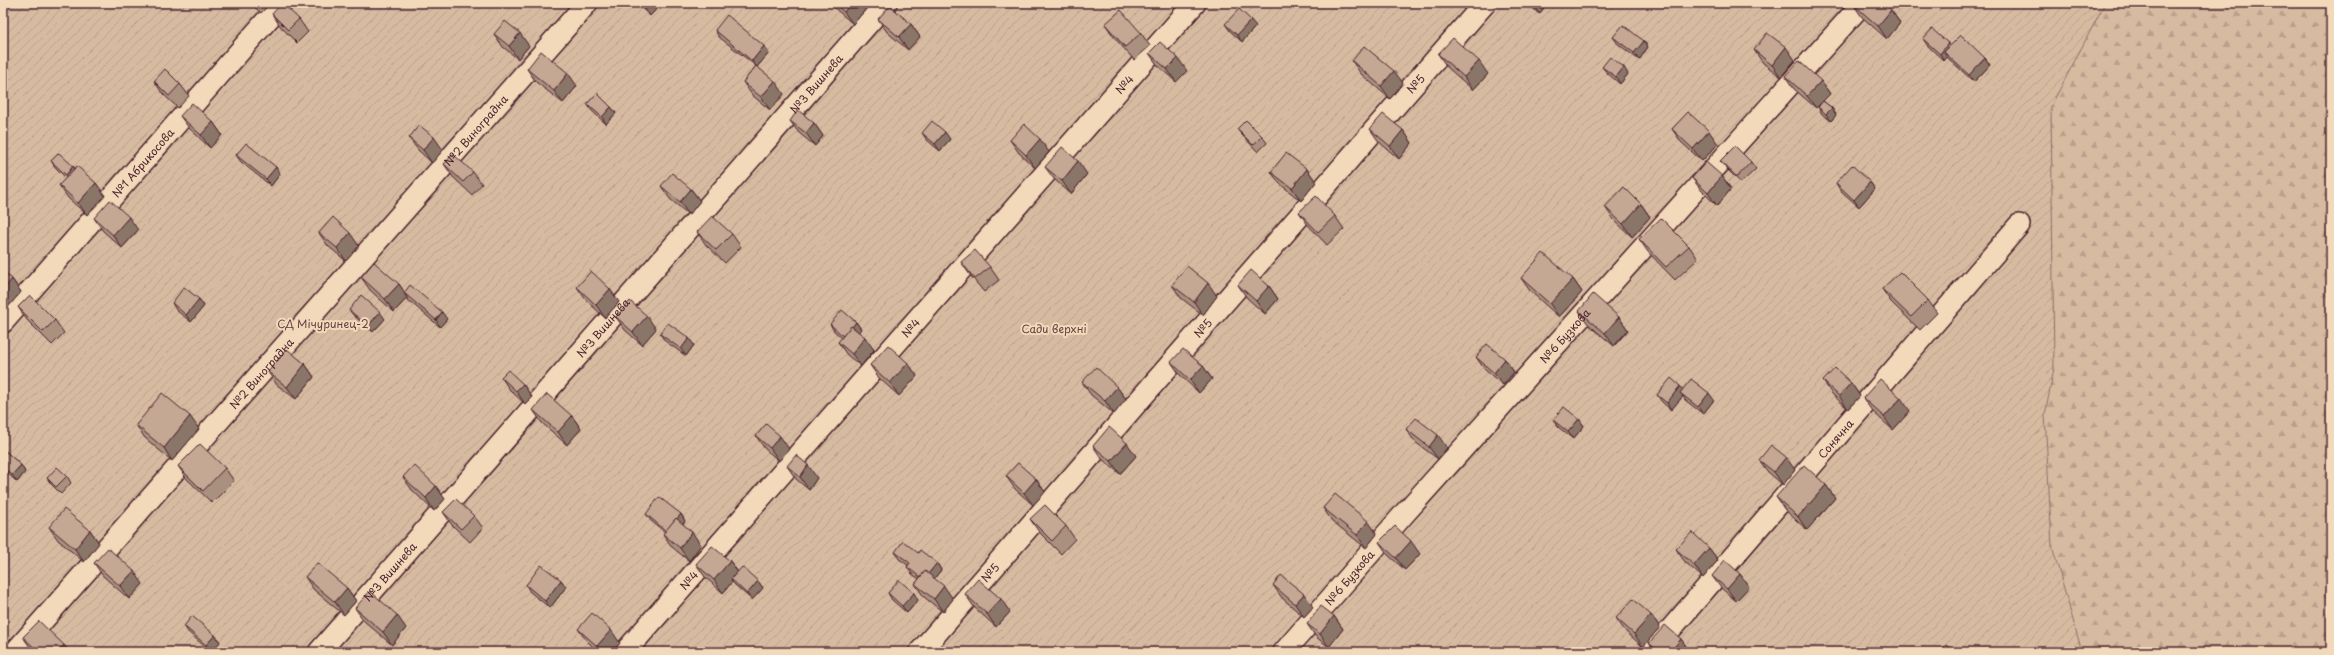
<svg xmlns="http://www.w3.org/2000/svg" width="2334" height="655" font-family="'Playpen Sans',sans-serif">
	<defs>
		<pattern id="forest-firs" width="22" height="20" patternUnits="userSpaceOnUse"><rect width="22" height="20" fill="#d6bba1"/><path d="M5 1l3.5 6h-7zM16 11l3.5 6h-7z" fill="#b9a08b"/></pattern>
		<pattern id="garden-furrows" width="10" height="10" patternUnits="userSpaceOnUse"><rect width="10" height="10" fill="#d6bba1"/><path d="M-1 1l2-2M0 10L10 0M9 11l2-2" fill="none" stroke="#b9a08b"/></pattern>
	</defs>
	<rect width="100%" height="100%" fill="#f1d9b9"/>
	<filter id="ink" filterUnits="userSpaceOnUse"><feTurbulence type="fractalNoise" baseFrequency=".025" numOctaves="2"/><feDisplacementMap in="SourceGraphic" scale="8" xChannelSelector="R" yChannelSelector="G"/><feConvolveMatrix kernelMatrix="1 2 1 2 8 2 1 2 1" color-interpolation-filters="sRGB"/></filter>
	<g filter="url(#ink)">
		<polygon fill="url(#forest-firs)" stroke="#906d66" points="1935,3 2331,3 2331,652 2022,652"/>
		<polygon fill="url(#garden-furrows)" stroke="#906d66" points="3,3 2105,3 2051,106 2054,368 2045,415 2052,546 2082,652 3,652"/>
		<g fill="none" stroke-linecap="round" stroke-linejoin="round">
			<g stroke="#4a1f2b" stroke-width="24">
				<g id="lane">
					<path id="s1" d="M3,322L282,3"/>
					<path id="s2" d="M15,652L587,3"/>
					<path id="s3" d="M319,652L886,3"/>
					<path id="s4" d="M625,652L1195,3"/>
					<path id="s5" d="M920,652L1485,3"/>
					<path id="s6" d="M1284,652L1404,514L1863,3"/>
					<path id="s7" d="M1651,652L2019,225"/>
				</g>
			</g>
			<use href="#lane" stroke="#f1d9b9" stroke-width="21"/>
		</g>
		<g fill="#a9907f" stroke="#4a1f2b">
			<polygon points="250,3 271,3 261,13"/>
			<polygon points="636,3 662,3 650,16"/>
			<polygon points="830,3 871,3 853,24 832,6"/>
			<polygon points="1527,3 1548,3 1539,14"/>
			<polygon points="1853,4 1891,10 1900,23 1887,39 1862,17"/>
			<polygon points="272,14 299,19 308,32 297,43 281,27"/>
			<polygon points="878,19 911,24 920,37 908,50 887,32"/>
			<polygon points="1105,24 1141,33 1150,46 1134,60 1114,37"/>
			<polygon points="1225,24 1256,26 1242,42 1230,31"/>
			<polygon points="715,30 769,53 757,67 784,94 770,110 752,95 743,82 756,66 719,37"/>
			<polygon points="494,34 529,46 518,59 503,47"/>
			<polygon points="1613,37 1648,47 1639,60 1618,44"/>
			<polygon points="1923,39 1948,43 1950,46 1985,58 1990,65 1974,82 1949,59 1947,57 1944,61 1928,46"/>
			<polygon points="1754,50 1795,60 1781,77 1763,63"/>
			<polygon points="1149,53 1187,71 1176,82 1158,66"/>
			<polygon points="1438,54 1488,74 1473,90 1447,67"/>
			<polygon points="1352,61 1403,83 1390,99 1361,74"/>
			<polygon points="1602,67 1628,74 1620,84 1607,73"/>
			<polygon points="527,69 577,86 563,103 536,82"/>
			<polygon points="1785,76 1821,81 1830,94 1823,101 1832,108 1836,115 1831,121 1822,114 1818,107 1822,102 1816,108 1794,89"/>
			<polygon points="154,81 180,84 189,96 178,108 163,94"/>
			<polygon points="587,104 611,107 616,113 606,124 592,111"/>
			<polygon points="180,116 213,122 222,135 210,148 189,128"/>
			<polygon points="790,121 814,123 823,136 815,146 799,133"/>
			<polygon points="1237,129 1262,136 1267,143 1258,152 1242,135"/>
			<polygon points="1370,129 1403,130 1412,143 1399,159 1379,142"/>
			<polygon points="1672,129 1718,144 1702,161 1681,142"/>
			<polygon points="922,133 950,139 940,151 927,140"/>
			<polygon points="409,138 443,150 432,163 418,150"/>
			<polygon points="1010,140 1049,152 1035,168 1019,153"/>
			<polygon points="236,155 276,167 280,174 271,186 241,162"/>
			<polygon points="51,161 75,168 96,183 105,196 87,215 68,198 59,185 66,178 56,168"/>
			<polygon points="1720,161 1751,162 1756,169 1741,183 1725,167"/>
			<polygon points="444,164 473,172 482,184 472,195 453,177"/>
			<polygon points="1045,167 1087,174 1071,194 1054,179"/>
			<polygon points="1307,169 1316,182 1301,201 1280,184 1271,172"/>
			<polygon points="1722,176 1731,189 1717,206 1701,190 1692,178"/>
			<polygon points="1870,182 1875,189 1859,207 1840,190 1836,183"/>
			<polygon points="661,186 691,189 700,201 689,215 670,199"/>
			<polygon points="1641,204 1650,217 1632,237 1614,220 1605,207"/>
			<polygon points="1299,212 1335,216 1344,229 1327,245 1308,225"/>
			<polygon points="94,218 138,230 122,248 103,231"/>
			<polygon points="697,232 732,234 741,247 725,263 706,245"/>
			<polygon points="319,233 359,246 346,261 328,246"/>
			<polygon points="1639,239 1689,246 1698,259 1675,280 1648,252"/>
			<polygon points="961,262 990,267 999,280 984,292 970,275"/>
			<polygon points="3,271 12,279 21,292 8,307 3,303"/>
			<polygon points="361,277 399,284 404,292 447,319 440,327 408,300 407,298 394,312 370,290"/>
			<polygon points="1521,278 1573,279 1582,292 1559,317 1530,291"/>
			<polygon points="1172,285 1217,296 1203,315 1181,298"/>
			<polygon points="1238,285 1269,286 1278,299 1265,314 1247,298"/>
			<polygon points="577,287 619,302 605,318 586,300"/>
			<polygon points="1882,289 1928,300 1937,313 1920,330 1891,302"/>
			<polygon points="199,299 204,306 191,322 176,310 172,303"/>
			<polygon points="18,307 55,320 64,333 52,345 27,320"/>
			<polygon points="349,310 385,319 373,332 354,316"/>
			<polygon points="1579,311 1619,317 1628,330 1614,346 1588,324"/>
			<polygon points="616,317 656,329 642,345 625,330"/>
			<polygon points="856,322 861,329 858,332 874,350 861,366 847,355 838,342 842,338 834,331 830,324"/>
			<polygon points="660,334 694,345 686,356 665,341"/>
			<polygon points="1476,357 1505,359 1514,372 1503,385 1485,370"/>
			<polygon points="1171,362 1203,366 1212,379 1199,393 1180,375"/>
			<polygon points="908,363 917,376 899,396 879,378 870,365"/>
			<polygon points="305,364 314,377 296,399 277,385 268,372"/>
			<polygon points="501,377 523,384 532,397 525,404 510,390"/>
			<polygon points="1823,381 1851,383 1860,396 1848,409 1832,394"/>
			<polygon points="1082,382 1117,387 1126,399 1114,414 1091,395"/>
			<polygon points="1683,390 1714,400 1703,414 1685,400 1683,396 1671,410 1662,402 1657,395"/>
			<polygon points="1863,398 1910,411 1893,430 1872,411"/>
			<polygon points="533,410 572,416 581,429 567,445 542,423"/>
			<polygon points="1579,419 1584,426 1573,439 1558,427 1553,420"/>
			<polygon points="136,425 199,429 172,461 145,438"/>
			<polygon points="1406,429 1447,448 1438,459 1415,442"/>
			<polygon points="756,436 789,449 779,461 765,449"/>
			<polygon points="1093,446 1136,456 1120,474 1102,459"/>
			<polygon points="3,449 21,465 25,472 17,482 3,469"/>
			<polygon points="1759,460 1795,470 1783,485 1768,472"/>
			<polygon points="178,466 225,468 234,481 212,503 187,479"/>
			<polygon points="787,466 817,478 809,490 796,479"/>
			<polygon points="67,476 71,483 61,494 51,484 47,478"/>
			<polygon points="1006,476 1036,479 1045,492 1033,505 1015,489"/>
			<polygon points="403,477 445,499 434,511 412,490"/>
			<polygon points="1826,485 1835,498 1807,530 1785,510 1776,497"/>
			<polygon points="1323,508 1377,534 1366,548 1332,521"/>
			<polygon points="443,512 474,516 483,528 470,542 452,525"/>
			<polygon points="646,514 681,514 685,521 683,524 701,545 689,561 672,547 663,534 665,532 651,521"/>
			<polygon points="1030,519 1066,526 1075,539 1061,554 1039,532"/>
			<polygon points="49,527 90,530 99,543 84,562 58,540"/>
			<polygon points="1379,542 1420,554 1405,570 1388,555"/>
			<polygon points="1709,548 1718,560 1703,578 1685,562 1676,549"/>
			<polygon points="895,552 918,553 937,563 941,570 934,579 953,599 943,612 924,597 915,584 919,579 912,574 907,567 908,565 899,559"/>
			<polygon points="730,561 738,572 758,581 763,588 752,600 736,586 732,582 723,593 705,577 696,564"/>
			<polygon points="94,563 143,584 129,599 103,576"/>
			<polygon points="1740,574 1749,587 1736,601 1721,588 1712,576"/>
			<polygon points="305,577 347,588 356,601 344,615 314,590"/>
			<polygon points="561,580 566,587 550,608 530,592 526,585"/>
			<polygon points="1273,585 1313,607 1304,617 1282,598"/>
			<polygon points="888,593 918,600 907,613 892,600"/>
			<polygon points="965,594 1010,612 996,627 974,607"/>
			<polygon points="355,608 406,628 392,645 364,621"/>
			<polygon points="1651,615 1660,627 1643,647 1625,631 1616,618"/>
			<polygon points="1334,616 1343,629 1329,647 1316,637 1307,624"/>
			<polygon points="184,626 215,635 220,642 211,652 188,632"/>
			<polygon points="578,629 620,643 612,652 598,652 587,641"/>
			<polygon points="23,637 64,645 70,652 35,652 32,650"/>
			<polygon points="1681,639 1690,652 1655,652 1649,643"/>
		</g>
		<g fill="#8a7668" stroke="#4a1f2b">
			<polygon points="641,3 662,3 650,16"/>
			<polygon points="851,3 871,3 853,24 844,12"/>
			<polygon points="1532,3 1548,3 1539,14"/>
			<polygon points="1891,10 1900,23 1887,39 1878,26"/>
			<polygon points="1251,20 1256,26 1242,42 1237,35"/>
			<polygon points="911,24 920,37 908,50 899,37"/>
			<polygon points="520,33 529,46 518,59 509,46"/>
			<polygon points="1644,41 1648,47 1639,60 1634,53"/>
			<polygon points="1948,43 1953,50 1944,52 1947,57 1944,61 1940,54"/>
			<polygon points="764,46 769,53 757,67 752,61"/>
			<polygon points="1786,47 1795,60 1781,77 1772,65"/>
			<polygon points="1178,58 1187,71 1176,82 1167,69"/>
			<polygon points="1985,58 1990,65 1974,82 1969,75"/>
			<polygon points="1479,61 1488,74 1473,90 1464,77"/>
			<polygon points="1624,67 1628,74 1620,84 1616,77"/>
			<polygon points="1394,71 1403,83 1390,99 1381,86"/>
			<polygon points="568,73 577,86 563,103 554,91"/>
			<polygon points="775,81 784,94 770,110 761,97"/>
			<polygon points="1821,81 1830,94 1816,108 1807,96"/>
			<polygon points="611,107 616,113 606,124 602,117"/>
			<polygon points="1832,108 1836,115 1831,121 1826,114"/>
			<polygon points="213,122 222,135 210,148 201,135"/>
			<polygon points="814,123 823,136 815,146 806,133"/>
			<polygon points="1403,130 1412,143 1399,159 1390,146"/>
			<polygon points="1709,131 1718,144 1702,161 1693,149"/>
			<polygon points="945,132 950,139 940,151 935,144"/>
			<polygon points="434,137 443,150 432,163 423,150"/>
			<polygon points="1040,139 1049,152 1035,168 1026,155"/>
			<polygon points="1078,161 1087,174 1071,194 1062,181"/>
			<polygon points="73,166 78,173 70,182 66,175"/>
			<polygon points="276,167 280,174 271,186 266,179"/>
			<polygon points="1307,169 1316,182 1301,201 1292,188"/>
			<polygon points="1722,176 1731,189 1717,206 1708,193"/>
			<polygon points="1870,182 1875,189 1859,207 1854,200"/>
			<polygon points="96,183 105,196 87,215 78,203"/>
			<polygon points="691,189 700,201 689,215 680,202"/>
			<polygon points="1641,204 1650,217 1632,237 1623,224"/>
			<polygon points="129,217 138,230 122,248 113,235"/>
			<polygon points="350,233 359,246 346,261 337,248"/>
			<polygon points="12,279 21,292 8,307 3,300 3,290"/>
			<polygon points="1573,279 1582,292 1559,317 1550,304"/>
			<polygon points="1208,283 1217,296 1203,315 1194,302"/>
			<polygon points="399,284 407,296 404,293 407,298 394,312 385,299"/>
			<polygon points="1269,286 1278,299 1265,314 1256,301"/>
			<polygon points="610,289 619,302 605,318 596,305"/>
			<polygon points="199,299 204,306 191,322 186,315"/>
			<polygon points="380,312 385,319 373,332 368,326"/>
			<polygon points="442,312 447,319 440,327 436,320"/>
			<polygon points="647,316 656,329 642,345 633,332"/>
			<polygon points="1619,317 1628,330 1614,346 1605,333"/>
			<polygon points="856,322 861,329 849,344 844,337"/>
			<polygon points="865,337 874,350 861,366 852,354"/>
			<polygon points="689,338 694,345 686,356 681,349"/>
			<polygon points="1505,359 1514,372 1503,385 1494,373"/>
			<polygon points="908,363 917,376 899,396 890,383"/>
			<polygon points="305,364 314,377 296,399 287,387"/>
			<polygon points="1203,366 1212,379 1199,393 1190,380"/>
			<polygon points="1851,383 1860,396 1848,409 1839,396"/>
			<polygon points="523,384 532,397 525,404 516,391"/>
			<polygon points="1680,386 1685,393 1680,393 1683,396 1671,410 1667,403"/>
			<polygon points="1117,387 1126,399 1114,414 1105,401"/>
			<polygon points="1709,393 1714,400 1703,414 1698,407"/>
			<polygon points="1901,398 1910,411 1893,430 1884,417"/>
			<polygon points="190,416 199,429 172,461 164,448"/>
			<polygon points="572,416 581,429 567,445 558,432"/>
			<polygon points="1579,419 1584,426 1573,439 1568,432"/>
			<polygon points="1438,435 1447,448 1438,459 1429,447"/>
			<polygon points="780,436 789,449 779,461 770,448"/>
			<polygon points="1127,443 1136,456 1120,474 1111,461"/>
			<polygon points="1786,457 1795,470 1783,485 1774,472"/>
			<polygon points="21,465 25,472 17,482 12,475"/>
			<polygon points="808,465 817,478 809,490 800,477"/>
			<polygon points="1036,479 1045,492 1033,505 1024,493"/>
			<polygon points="1826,485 1835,498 1807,530 1798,517"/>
			<polygon points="436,486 445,499 434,511 426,498"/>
			<polygon points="681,514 685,521 672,538 667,531"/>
			<polygon points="1368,521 1377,534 1366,548 1357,535"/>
			<polygon points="90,530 99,543 84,562 75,549"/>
			<polygon points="692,532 701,545 689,561 680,548"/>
			<polygon points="1411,541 1420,554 1405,570 1396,558"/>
			<polygon points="1709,548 1718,560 1703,578 1694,565"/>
			<polygon points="730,561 739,574 731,579 732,582 723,593 714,580"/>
			<polygon points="937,563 941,570 928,586 923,580"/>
			<polygon points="134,571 143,584 129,599 120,586"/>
			<polygon points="1740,574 1749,587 1736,601 1727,589"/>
			<polygon points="561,580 566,587 550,608 545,601"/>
			<polygon points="758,581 763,588 752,600 747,594"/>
			<polygon points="944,586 953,599 943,612 934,599"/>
			<polygon points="347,588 356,601 344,615 335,602"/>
			<polygon points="914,593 918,600 907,613 902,606"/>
			<polygon points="1304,594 1313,607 1304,617 1295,604"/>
			<polygon points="1001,599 1010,612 996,627 987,614"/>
			<polygon points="397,615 406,628 392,645 383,632"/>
			<polygon points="1651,615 1660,627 1643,647 1634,634"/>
			<polygon points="1334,616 1343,629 1329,647 1320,634"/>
			<polygon points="611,630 620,643 612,652 601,652 597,646"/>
			<polygon points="215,635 220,642 211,652 206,645"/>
			<polygon points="1681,639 1690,652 1670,652"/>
			<polygon points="64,645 70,652 57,652"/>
		</g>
		<g fill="#c5a894" stroke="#4a1f2b">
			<polygon points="282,3 299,19 288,30 272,14"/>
			<polygon points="834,3 851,3 844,12"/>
			<polygon points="1854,3 1883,3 1891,10 1878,26 1853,4"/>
			<polygon points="890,6 911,24 899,37 878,19"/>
			<polygon points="1239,9 1251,20 1237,35 1225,24"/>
			<polygon points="1121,10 1141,33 1125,47 1105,24"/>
			<polygon points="727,15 764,46 752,61 715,30"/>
			<polygon points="505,21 520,33 509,46 494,34"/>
			<polygon points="1623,25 1644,41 1634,53 1613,37"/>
			<polygon points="1932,29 1948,43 1940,54 1923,39"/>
			<polygon points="1767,33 1786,47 1772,65 1754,50"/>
			<polygon points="1961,35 1985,58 1969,75 1944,52"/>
			<polygon points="1453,38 1479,61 1464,77 1438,54"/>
			<polygon points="1160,42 1178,58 1167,69 1149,53"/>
			<polygon points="1364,46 1394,71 1381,86 1352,61"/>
			<polygon points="541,51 568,73 554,91 527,69"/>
			<polygon points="1610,57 1624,67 1616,77 1602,67"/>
			<polygon points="1799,61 1821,81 1807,96 1785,76"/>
			<polygon points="756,66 775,81 761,97 743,82"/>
			<polygon points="165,69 180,84 169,96 154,81"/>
			<polygon points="597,93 611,107 602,117 587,104"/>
			<polygon points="1823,101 1832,108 1826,114 1818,107"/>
			<polygon points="192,103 213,122 201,135 180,116"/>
			<polygon points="798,110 814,123 806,133 790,121"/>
			<polygon points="1688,112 1709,131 1693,149 1672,129"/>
			<polygon points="1383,114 1403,130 1390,146 1370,129"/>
			<polygon points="1246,120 1262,136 1253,145 1237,129"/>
			<polygon points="932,121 945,132 935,144 922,133"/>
			<polygon points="1024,124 1040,139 1026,155 1010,140"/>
			<polygon points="419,125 434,137 423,150 409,138"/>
			<polygon points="246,143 276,167 266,179 236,155"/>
			<polygon points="1735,146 1751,162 1737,177 1720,161"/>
			<polygon points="1062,147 1078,161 1062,181 1045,167"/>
			<polygon points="59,153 73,166 66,175 51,161"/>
			<polygon points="1286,153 1307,169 1292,188 1271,172"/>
			<polygon points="453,154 473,172 463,182 444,164"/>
			<polygon points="1706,162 1722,176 1708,193 1692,178"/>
			<polygon points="1852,165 1870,182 1854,200 1836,183"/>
			<polygon points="77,166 96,183 78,203 59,185"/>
			<polygon points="672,173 691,189 680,202 661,186"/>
			<polygon points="1624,187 1641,204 1623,224 1605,207"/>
			<polygon points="1316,196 1335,216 1318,232 1299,212"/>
			<polygon points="110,200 129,217 113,235 94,218"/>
			<polygon points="712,216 732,234 716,250 697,232"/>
			<polygon points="333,217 350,233 337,248 319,233"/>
			<polygon points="1661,218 1689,246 1666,267 1639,239"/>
			<polygon points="975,250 990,267 975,279 961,262"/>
			<polygon points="1543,253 1573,279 1550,304 1521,278"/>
			<polygon points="374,262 399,284 385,299 361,277"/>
			<polygon points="1187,266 1208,283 1194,302 1172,285"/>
			<polygon points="1251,270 1269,286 1256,301 1238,285"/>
			<polygon points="3,271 12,279 3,290"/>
			<polygon points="591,271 610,289 596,305 577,287"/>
			<polygon points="1900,272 1928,300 1911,317 1882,289"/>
			<polygon points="410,285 442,312 436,320 404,293"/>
			<polygon points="184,287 199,299 186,315 172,303"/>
			<polygon points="1593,294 1619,317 1605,333 1579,311"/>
			<polygon points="30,295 55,320 43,332 18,307"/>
			<polygon points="361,295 380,312 368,326 349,310"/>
			<polygon points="630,301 647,316 633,332 616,317"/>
			<polygon points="842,310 856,322 852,327 851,326 843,336 830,324"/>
			<polygon points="668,323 689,338 681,349 660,334"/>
			<polygon points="851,326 865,337 852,354 838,342"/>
			<polygon points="1487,344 1505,359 1494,373 1476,357"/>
			<polygon points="888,345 908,363 890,383 870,365"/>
			<polygon points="287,349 305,364 287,387 268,372"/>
			<polygon points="1183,349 1203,366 1190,380 1171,362"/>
			<polygon points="1096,367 1117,387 1105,401 1082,382"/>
			<polygon points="1835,368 1851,383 1839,396 1823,381"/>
			<polygon points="508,370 523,384 516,391 501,377"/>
			<polygon points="1671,378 1680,386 1667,403 1657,395"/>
			<polygon points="1691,379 1709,393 1698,407 1680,393"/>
			<polygon points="1880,379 1901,398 1884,417 1863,398"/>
			<polygon points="162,393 190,416 164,448 136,425"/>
			<polygon points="547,394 572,416 558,432 533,410"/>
			<polygon points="1564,407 1579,419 1568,432 1553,420"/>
			<polygon points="1416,418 1438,435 1429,447 1406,429"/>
			<polygon points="766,424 780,436 770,448 756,436"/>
			<polygon points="1109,427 1127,443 1111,461 1093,446"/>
			<polygon points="200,444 225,468 203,491 178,466"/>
			<polygon points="1771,445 1786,457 1774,472 1759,460"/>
			<polygon points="3,449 21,465 12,475 3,467"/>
			<polygon points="796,455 808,465 800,477 787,466"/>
			<polygon points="1018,463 1036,479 1024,493 1006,476"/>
			<polygon points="414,465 436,486 426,498 403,477"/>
			<polygon points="1804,465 1826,485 1798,517 1776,497"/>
			<polygon points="57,467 67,476 56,487 47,478"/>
			<polygon points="1335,494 1368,521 1357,535 1323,508"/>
			<polygon points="659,497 681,514 677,519 676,518 666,531 646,514"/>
			<polygon points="456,499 474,516 461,529 443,512"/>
			<polygon points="1045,505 1066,526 1052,541 1030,519"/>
			<polygon points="64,509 90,530 75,549 49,527"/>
			<polygon points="676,518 692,532 680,548 663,534"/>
			<polygon points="1395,526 1411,541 1396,558 1379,542"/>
			<polygon points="1692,532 1709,548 1694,565 1676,549"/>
			<polygon points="903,541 918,553 920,550 937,563 928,574 925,571 920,577 907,567 910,563 895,552"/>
			<polygon points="712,546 730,561 714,580 696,564"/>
			<polygon points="108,548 134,571 120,586 94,563"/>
			<polygon points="1725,560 1740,574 1727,589 1712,576"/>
			<polygon points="317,563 347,588 335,602 305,577"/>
			<polygon points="541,565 561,580 545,601 526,585"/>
			<polygon points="742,567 758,581 747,594 731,579"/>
			<polygon points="925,571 944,586 934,599 915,584"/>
			<polygon points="1281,575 1304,594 1295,604 1273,585"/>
			<polygon points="978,579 1001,599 987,614 965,594"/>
			<polygon points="899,580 914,593 902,606 888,593"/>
			<polygon points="370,591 397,615 383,632 355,608"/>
			<polygon points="1633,599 1651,615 1634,634 1616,618"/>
			<polygon points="1321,606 1334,616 1320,634 1307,624"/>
			<polygon points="592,613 611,630 597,646 578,629"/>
			<polygon points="192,616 215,635 206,645 184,626"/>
			<polygon points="39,621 64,645 57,652 39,652 23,637"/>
			<polygon points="1665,625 1681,639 1670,652 1659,652 1649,643"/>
			<polygon points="1946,645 1955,652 1940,652"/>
			<polygon points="21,648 25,652 17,652"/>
			<polygon points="1216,648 1221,652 1213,652"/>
			<polygon points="623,649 627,652 620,652"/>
		</g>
	</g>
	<g text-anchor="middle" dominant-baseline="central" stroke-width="4" stroke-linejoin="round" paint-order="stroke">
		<g font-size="11" fill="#4a1f2b" stroke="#f1d9b9">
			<text stroke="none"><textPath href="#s3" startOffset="755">№3 Вишнева</textPath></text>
			<text stroke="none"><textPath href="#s5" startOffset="754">№5</textPath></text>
			<text stroke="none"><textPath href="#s4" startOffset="756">№4</textPath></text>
			<text stroke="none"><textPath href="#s2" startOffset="696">№2 Виноградна</textPath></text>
			<text stroke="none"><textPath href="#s1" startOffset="212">№1 Абрикосова</textPath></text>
			<text stroke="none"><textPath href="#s3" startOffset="431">№3 Вишнева</textPath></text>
			<text stroke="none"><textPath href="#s4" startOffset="432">№4</textPath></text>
			<text stroke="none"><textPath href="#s5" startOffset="430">№5</textPath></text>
			<text stroke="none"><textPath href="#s6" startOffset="423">№6 Бузкова</textPath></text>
			<text stroke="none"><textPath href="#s2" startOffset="372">№2 Виноградна</textPath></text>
			<text stroke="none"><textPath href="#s7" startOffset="282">Сонячна</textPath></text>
			<text stroke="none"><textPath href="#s3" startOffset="107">№3 Вишнева</textPath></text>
			<text stroke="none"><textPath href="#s5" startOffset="106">№5</textPath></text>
			<text stroke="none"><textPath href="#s6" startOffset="99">№6 Бузкова</textPath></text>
			<text stroke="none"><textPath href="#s4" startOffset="96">№4</textPath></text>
		</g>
		<g font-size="11" fill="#663e43" stroke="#f1d9b9">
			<text x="323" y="323">СД Мічуринец-2</text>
			<text x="1054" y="328">Сади верхні</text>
		</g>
	</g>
	<rect width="2334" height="655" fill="none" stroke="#f1d9b9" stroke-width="16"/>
	<rect x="8" y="8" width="2318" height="639" fill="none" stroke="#4a1f2b" stroke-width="1.5" filter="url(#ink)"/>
</svg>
